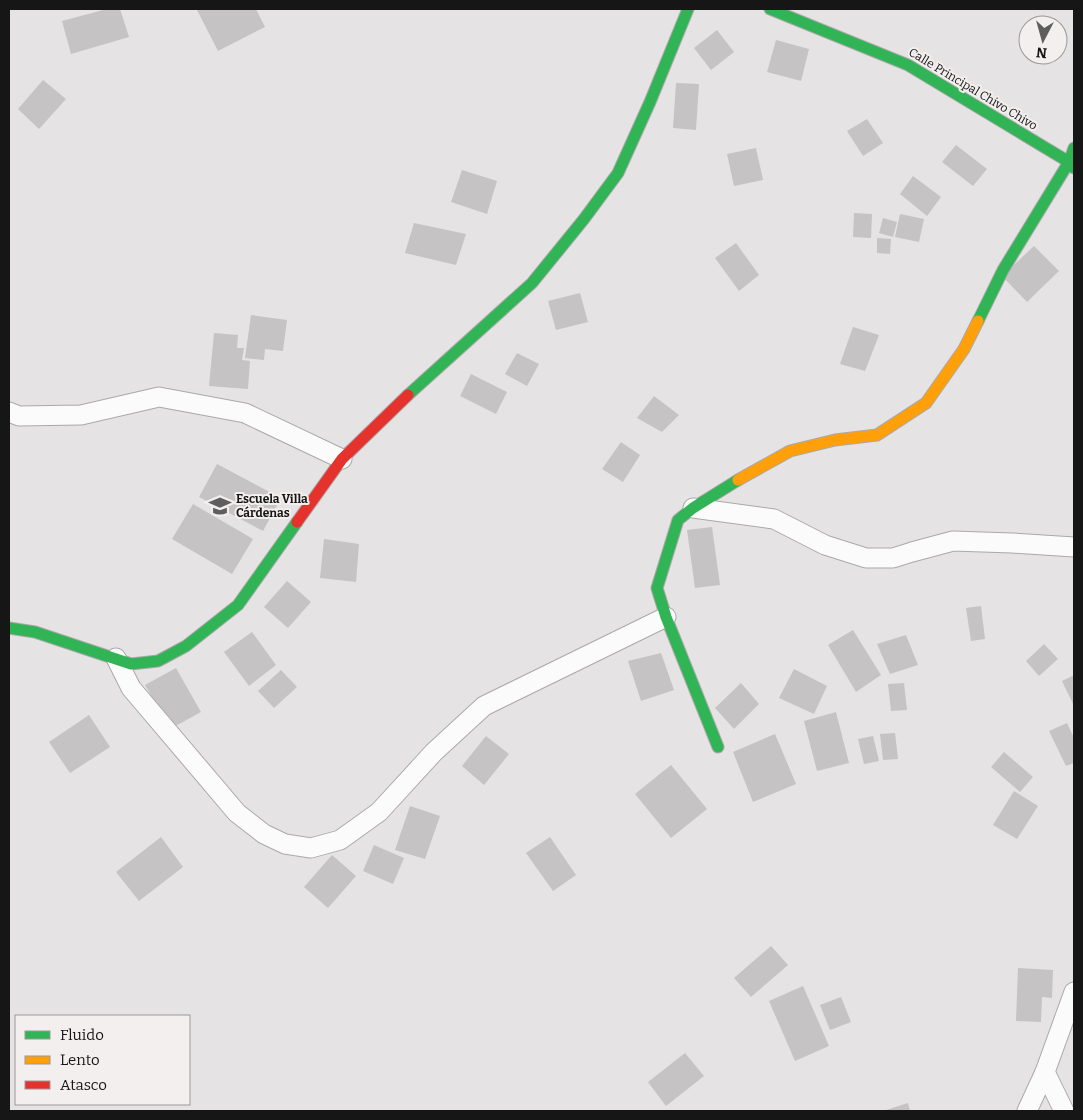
<svg xmlns="http://www.w3.org/2000/svg" width="1083" height="1120" font-family="Bitter,serif">
	<rect width="100%" height="100%" fill="#e5e3e3"/>
	<g fill="#c5c3c4">
		<polygon points="107,9 120,9 129,37 71,54 62,21"/>
		<polygon points="200,9 256,9 265,27 218,51 197,10"/>
		<polygon points="717,30 734,52 711,70 694,48"/>
		<polygon points="776,40 809,49 801,81 767,72"/>
		<polygon points="43,80 66,99 39,129 18,109"/>
		<polygon points="676,83 699,84 696,130 673,128"/>
		<polygon points="867,119 883,143 863,156 847,131"/>
		<polygon points="956,145 987,169 973,186 942,162"/>
		<polygon points="756,148 763,180 734,186 727,154"/>
		<polygon points="462,170 497,181 487,214 451,202"/>
		<polygon points="913,176 941,197 927,216 900,194"/>
		<polygon points="854,213 872,214 871,238 853,237"/>
		<polygon points="900,214 924,219 919,242 895,237"/>
		<polygon points="883,218 897,222 893,237 879,233"/>
		<polygon points="414,223 466,234 456,265 405,253"/>
		<polygon points="877,238 891,239 890,254 877,253"/>
		<polygon points="736,243 759,275 739,291 715,258"/>
		<polygon points="1034,246 1059,271 1027,302 1002,276"/>
		<polygon points="580,293 588,322 556,330 548,301"/>
		<polygon points="251,315 287,320 283,351 265,349 264,360 245,358"/>
		<polygon points="853,327 879,335 865,371 840,364"/>
		<polygon points="214,333 238,335 237,348 244,348 242,360 250,361 248,389 209,386"/>
		<polygon points="517,353 539,364 527,386 505,374"/>
		<polygon points="471,374 507,392 496,414 460,396"/>
		<polygon points="654,396 679,415 662,432 637,418"/>
		<polygon points="621,442 640,455 623,482 602,469"/>
		<polygon points="217,464 281,498 263,531 199,497"/>
		<polygon points="193,504 253,539 232,574 172,539"/>
		<polygon points="712,527 720,585 695,588 687,530"/>
		<polygon points="324,539 359,544 356,582 320,578"/>
		<polygon points="287,581 311,602 288,628 264,607"/>
		<polygon points="981,606 985,639 971,641 966,608"/>
		<polygon points="853,630 881,675 856,692 828,645"/>
		<polygon points="252,632 276,665 249,686 224,652"/>
		<polygon points="906,635 918,665 890,674 877,644"/>
		<polygon points="1044,644 1058,659 1039,676 1026,661"/>
		<polygon points="661,653 674,690 641,701 628,661"/>
		<polygon points="176,668 201,712 170,729 145,685"/>
		<polygon points="794,669 827,686 814,714 779,698"/>
		<polygon points="281,670 297,687 274,708 258,691"/>
		<polygon points="1074,675 1074,706 1062,681"/>
		<polygon points="741,683 759,704 734,729 715,708"/>
		<polygon points="904,683 907,710 891,711 888,684"/>
		<polygon points="836,712 849,763 817,771 804,721"/>
		<polygon points="89,715 110,747 70,773 49,742"/>
		<polygon points="1067,723 1074,738 1074,763 1066,766 1049,731"/>
		<polygon points="895,733 898,759 883,760 880,734"/>
		<polygon points="775,734 796,784 753,802 733,752"/>
		<polygon points="486,736 509,754 484,785 462,766"/>
		<polygon points="873,736 879,761 864,764 858,739"/>
		<polygon points="1004,752 1033,777 1020,792 991,767"/>
		<polygon points="671,765 707,809 671,838 635,794"/>
		<polygon points="1014,791 1038,806 1017,839 993,825"/>
		<polygon points="410,806 440,816 425,859 395,850"/>
		<polygon points="161,837 183,867 139,901 116,872"/>
		<polygon points="550,837 576,875 553,891 526,853"/>
		<polygon points="374,845 404,858 393,884 363,871"/>
		<polygon points="332,855 356,876 328,908 304,887"/>
		<polygon points="771,946 788,965 751,997 734,978"/>
		<polygon points="1018,968 1053,970 1052,998 1042,997 1041,1022 1016,1021"/>
		<polygon points="803,986 829,1046 795,1061 769,1001"/>
		<polygon points="841,997 851,1022 830,1030 820,1005"/>
		<polygon points="685,1053 704,1076 666,1106 648,1082"/>
		<polygon points="908,1103 910,1111 883,1111"/>
	</g>
	<g fill="none" stroke-linecap="round" stroke-linejoin="round">
		<g stroke="#aba9aa" stroke-width="21">
			<g id="street">
				<polyline points="9,412 19,416 81,415 159,397 245,413 342,459"/>
				<polyline points="693,508 774,519 825,545 866,558 893,558 912,552 953,541 1012,543 1074,547"/>
				<polyline points="116,658 131,688 237,813 264,834 285,844 311,848 340,840 379,812 434,752 484,706 666,617"/>
				<polyline points="1027,1111 1045,1072"/>
				<polyline points="1064,1111 1045,1072 1074,992"/>
			</g>
		</g>
		<g stroke="#aba9aa" stroke-width="13">
			<g id="fast">
				<polyline points="770,9 908,65 1069,162 1074,168"/>
				<polyline points="978,321 1003,270 1069,162 1074,148"/>
				<polyline points="408,395 532,283 584,219 618,173 650,102 688,9"/>
				<polyline points="9,628 35,632 131,664 158,661 186,646 238,605 297,522"/>
				<polyline points="718,747 666,617 657,588 678,520 693,508 738,480"/>
			</g>
		</g>
		<g stroke="#aba9aa" stroke-width="13">
			<polyline id="slow" points="738,480 790,451 835,440 877,435 926,403 964,349 978,321"/>
		</g>
		<g stroke="#aba9aa" stroke-width="13">
			<polyline id="jam" points="297,522 342,459 408,395"/>
		</g>
		<use href="#street" stroke="#fbfbfb" stroke-width="19"/>
		<use href="#fast" stroke="#30b455" stroke-width="11"/>
		<use href="#slow" stroke="#ff9f0a" stroke-width="11"/>
		<use href="#jam" stroke="#e5322d" stroke-width="11"/>
	</g>
	<defs>
		<g id="school-bare" transform="scale(1.725)"><path d="M0-5L7-2L0 1L-7-2ZM-4 1L0 2.5L4 1V4Q0 6-4 4Z" fill="#5f5e5e" stroke="#f3efef" stroke-width="2.5" paint-order="stroke"/></g>
	</defs>
	<g fill-rule="evenodd">
		<use href="#school-bare" x="220" y="506"/>
	</g>
	<g text-anchor="middle" dominant-baseline="central" stroke-width="4" stroke-linejoin="round" paint-order="stroke">
		<g font-size="12" fill="#171616" stroke="#f3efef">
			<text transform="translate(973 89) rotate(31)">Calle Principal Chivo Chivo</text>
		</g>
		<g font-size="12" font-weight="bold" fill="#171616" stroke="#f3efef" text-anchor="start">
			<text x="236" y="499">Escuela Villa<tspan x="236" dy="14">Cárdenas</tspan></text>
		</g>
	</g>
	<rect width="1083" height="1120" fill="none" stroke="#171616" stroke-width="20"/>
	<rect x="15" y="1015" width="175" height="90" fill="#f3efef" stroke="#9b9898"/>
	<rect x="25" y="1031" width="25" height="8" fill="#30b455" stroke="#9b9898"/>
	<text x="60" y="1040" font-size="15" fill="#171616">Fluido</text>
	<rect x="25" y="1056" width="25" height="8" fill="#ff9f0a" stroke="#9b9898"/>
	<text x="60" y="1065" font-size="15" fill="#171616">Lento</text>
	<rect x="25" y="1081" width="25" height="8" fill="#e5322d" stroke="#9b9898"/>
	<text x="60" y="1090" font-size="15" fill="#171616">Atasco</text>
	<g transform="translate(1043 40) rotate(186)"><circle r="24" fill="#f3efef" stroke="#9b9898"/>
	<path d="M0-4L9 19L0 12L-9 19Z" fill="#5f5e5e"/>
	<text y="-8" font-size="14" font-weight="bold" text-anchor="middle" fill="#171616">N</text>
	</g>
</svg>
